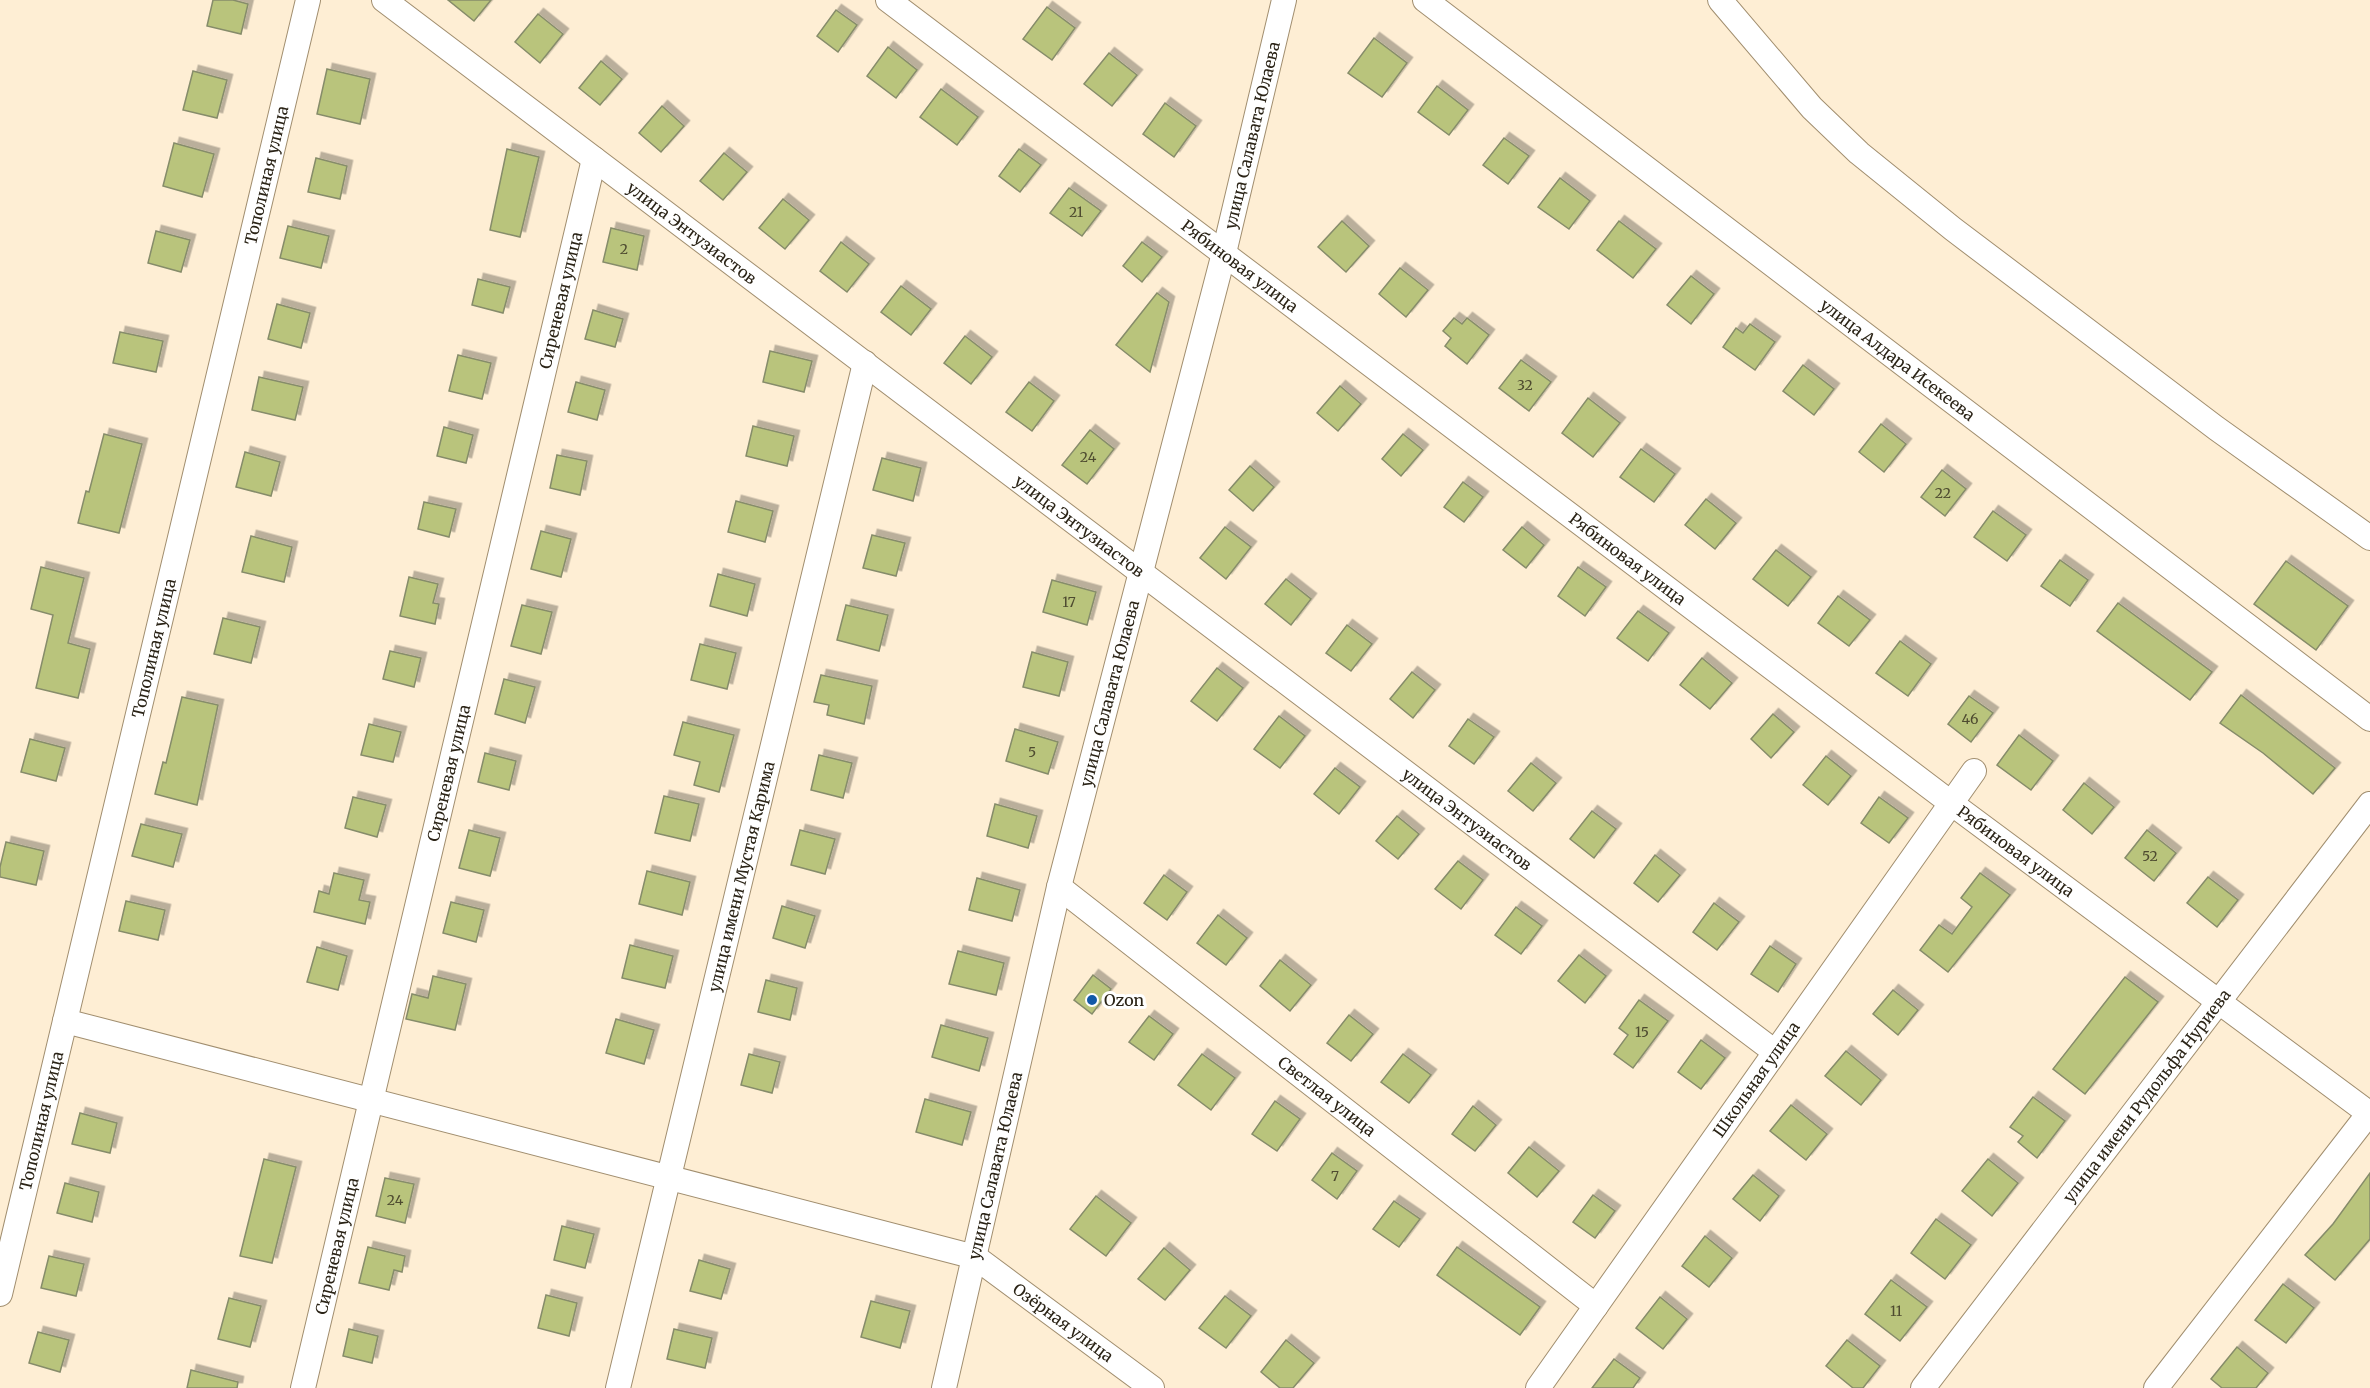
<svg xmlns="http://www.w3.org/2000/svg" width="2370" height="1388" font-family="Merriweather,serif">
	<defs>
		<filter id="shadow"><feDropShadow dx="5.5" dy="-5.5" stdDeviation="0" flood-color="#0004"/></filter>
	</defs>
	<rect width="100%" height="100%" fill="#feeed4"/>
	<g fill="#b9c47c" stroke="#868c6a" stroke-width="1.5" filter="url(#shadow)">
		<polygon points="213,0 233,0 248,4 241,34 207,26"/>
		<polygon points="448,0 491,0 474,21"/>
		<polygon points="1047,7 1075,28 1052,60 1023,39"/>
		<polygon points="836,10 857,25 838,52 817,36"/>
		<polygon points="538,14 563,34 540,63 515,42"/>
		<polygon points="1374,38 1407,63 1382,97 1348,73"/>
		<polygon points="888,47 917,70 896,98 867,76"/>
		<polygon points="1109,53 1137,75 1112,106 1084,84"/>
		<polygon points="601,61 622,79 600,105 579,88"/>
		<polygon points="327,69 370,79 360,124 317,114"/>
		<polygon points="193,71 227,80 217,118 183,110"/>
		<polygon points="1437,86 1468,110 1449,135 1418,112"/>
		<polygon points="941,89 978,117 957,145 920,117"/>
		<polygon points="1165,103 1196,126 1174,157 1143,134"/>
		<polygon points="662,106 684,126 661,152 639,133"/>
		<polygon points="1504,138 1529,156 1508,184 1483,165"/>
		<polygon points="174,143 214,154 202,197 163,186"/>
		<polygon points="507,149 539,157 520,237 490,230"/>
		<polygon points="1019,149 1041,165 1020,192 999,176"/>
		<polygon points="724,153 747,172 723,200 700,181"/>
		<polygon points="316,158 347,166 340,199 308,192"/>
		<polygon points="1560,178 1590,201 1569,229 1538,207"/>
		<polygon points="1069,188 1101,211 1082,236 1050,213"/>
		<polygon points="783,199 809,220 785,249 759,228"/>
		<polygon points="1342,221 1369,246 1346,272 1318,247"/>
		<polygon points="1619,221 1656,249 1633,278 1597,250"/>
		<polygon points="288,226 329,236 321,268 280,258"/>
		<polygon points="611,228 644,236 637,270 603,262"/>
		<polygon points="156,231 190,240 181,272 148,263"/>
		<polygon points="841,242 869,264 847,292 820,271"/>
		<polygon points="1142,242 1162,257 1142,282 1123,266"/>
		<polygon points="1400,268 1428,290 1406,317 1379,294"/>
		<polygon points="1691,276 1714,294 1691,324 1667,305"/>
		<polygon points="478,279 510,287 503,313 472,305"/>
		<polygon points="901,286 931,309 911,335 881,312"/>
		<polygon points="1157,293 1169,302 1150,372 1116,345"/>
		<polygon points="277,304 310,313 301,348 268,339"/>
		<polygon points="593,310 623,319 615,347 585,339"/>
		<polygon points="1454,318 1462,324 1467,318 1489,335 1467,364 1445,346 1451,338 1443,331"/>
		<polygon points="1750,324 1775,342 1755,370 1723,347 1736,328 1743,333"/>
		<polygon points="120,332 163,341 156,372 113,363"/>
		<polygon points="965,336 992,357 971,384 944,363"/>
		<polygon points="770,351 812,361 804,392 763,382"/>
		<polygon points="458,355 491,363 482,399 449,391"/>
		<polygon points="1521,360 1551,382 1529,411 1499,388"/>
		<polygon points="1803,365 1834,389 1814,415 1783,391"/>
		<polygon points="259,377 303,387 295,420 252,410"/>
		<polygon points="576,382 605,390 597,420 568,412"/>
		<polygon points="1029,382 1054,401 1032,431 1006,412"/>
		<polygon points="1340,386 1361,404 1338,431 1317,413"/>
		<polygon points="1588,398 1620,423 1593,457 1562,433"/>
		<polygon points="1881,424 1906,444 1884,472 1859,452"/>
		<polygon points="753,426 794,436 787,466 746,456"/>
		<polygon points="444,427 473,435 466,463 437,456"/>
		<polygon points="1090,430 1114,449 1087,484 1062,465"/>
		<polygon points="104,434 142,444 119,533 78,523 86,491 89,492"/>
		<polygon points="1403,434 1423,450 1401,476 1382,459"/>
		<polygon points="1641,449 1675,474 1654,502 1620,477"/>
		<polygon points="245,452 280,462 271,496 236,487"/>
		<polygon points="557,455 587,461 580,495 550,488"/>
		<polygon points="882,458 921,468 913,501 873,490"/>
		<polygon points="1250,466 1274,487 1253,511 1229,490"/>
		<polygon points="1942,470 1966,489 1945,516 1921,497"/>
		<polygon points="1463,482 1483,497 1464,522 1444,507"/>
		<polygon points="1706,499 1736,523 1715,549 1685,525"/>
		<polygon points="736,501 773,511 765,542 728,532"/>
		<polygon points="424,502 456,509 449,537 418,529"/>
		<polygon points="1993,511 2026,535 2007,561 1974,537"/>
		<polygon points="1225,527 1251,547 1226,579 1200,558"/>
		<polygon points="1522,527 1544,545 1526,568 1503,550"/>
		<polygon points="541,531 571,539 561,577 531,569"/>
		<polygon points="872,535 905,543 896,576 863,568"/>
		<polygon points="251,536 292,547 284,582 242,572"/>
		<polygon points="1776,550 1811,577 1788,606 1753,579"/>
		<polygon points="2060,560 2088,580 2070,606 2041,586"/>
		<polygon points="2286,561 2348,606 2316,650 2254,604"/>
		<polygon points="41,567 84,578 68,643 90,649 78,698 36,688 53,615 31,609"/>
		<polygon points="1578,567 1606,587 1585,616 1558,596"/>
		<polygon points="718,574 755,584 747,616 710,606"/>
		<polygon points="409,577 438,584 433,603 439,604 435,624 400,616"/>
		<polygon points="1286,579 1311,599 1291,625 1265,604"/>
		<polygon points="1052,580 1096,592 1087,625 1043,612"/>
		<polygon points="1838,596 1870,620 1849,646 1818,623"/>
		<polygon points="2118,603 2212,672 2190,700 2097,631"/>
		<polygon points="522,605 552,612 541,654 511,646"/>
		<polygon points="846,605 888,615 879,651 837,640"/>
		<polygon points="1638,611 1669,633 1648,661 1617,638"/>
		<polygon points="223,618 260,627 251,663 214,654"/>
		<polygon points="1347,625 1372,644 1351,671 1326,653"/>
		<polygon points="1900,641 1931,664 1908,696 1876,673"/>
		<polygon points="700,644 736,653 727,689 691,680"/>
		<polygon points="390,651 421,658 414,687 383,679"/>
		<polygon points="1032,652 1068,662 1059,696 1023,687"/>
		<polygon points="1702,658 1732,683 1710,709 1680,685"/>
		<polygon points="1217,668 1243,688 1217,721 1191,701"/>
		<polygon points="1412,672 1435,690 1413,718 1390,699"/>
		<polygon points="821,675 872,686 864,724 827,715 829,705 814,702"/>
		<polygon points="504,679 535,687 525,723 495,714"/>
		<polygon points="2241,695 2335,768 2313,794 2263,753 2220,723"/>
		<polygon points="1969,696 1993,713 1971,742 1948,724"/>
		<polygon points="182,697 218,705 197,805 155,794 163,762 166,763"/>
		<polygon points="1773,714 1794,732 1771,758 1751,739"/>
		<polygon points="1279,716 1305,736 1280,768 1254,749"/>
		<polygon points="1468,719 1494,737 1474,764 1449,746"/>
		<polygon points="683,722 734,735 719,792 694,785 700,762 674,755"/>
		<polygon points="369,724 401,732 393,762 361,755"/>
		<polygon points="1015,729 1058,742 1048,774 1006,761"/>
		<polygon points="2019,735 2053,761 2031,790 1997,765"/>
		<polygon points="30,739 65,748 56,781 21,772"/>
		<polygon points="485,753 516,761 509,790 478,782"/>
		<polygon points="819,755 852,763 843,798 811,790"/>
		<polygon points="1826,756 1851,776 1828,805 1803,785"/>
		<polygon points="1531,763 1556,783 1533,811 1508,791"/>
		<polygon points="1335,768 1360,787 1339,814 1314,794"/>
		<polygon points="2084,783 2114,807 2092,834 2063,810"/>
		<polygon points="664,796 699,804 690,841 655,833"/>
		<polygon points="353,797 386,805 377,837 345,828"/>
		<polygon points="1879,797 1908,818 1889,843 1861,823"/>
		<polygon points="995,804 1037,816 1028,848 987,836"/>
		<polygon points="1592,811 1616,829 1594,858 1570,839"/>
		<polygon points="1397,816 1419,834 1398,859 1376,841"/>
		<polygon points="141,824 182,834 173,867 132,856"/>
		<polygon points="469,830 500,838 490,876 459,868"/>
		<polygon points="800,830 835,839 825,874 791,865"/>
		<polygon points="2147,830 2176,853 2154,881 2125,858"/>
		<polygon points="6,842 44,851 36,885 0,877 0,867"/>
		<polygon points="1655,855 1680,875 1658,902 1634,883"/>
		<polygon points="1458,861 1483,880 1461,909 1435,889"/>
		<polygon points="647,871 690,882 682,915 639,904"/>
		<polygon points="334,873 364,880 359,900 370,902 365,924 314,912 319,891 329,894"/>
		<polygon points="1980,873 2010,895 1948,972 1920,950 1939,925 1952,934 1972,907 1961,898"/>
		<polygon points="1164,875 1187,892 1167,920 1144,903"/>
		<polygon points="2208,877 2238,900 2217,927 2187,903"/>
		<polygon points="977,878 1020,890 1012,921 969,910"/>
		<polygon points="126,901 165,910 158,940 119,931"/>
		<polygon points="451,902 484,910 476,942 443,933"/>
		<polygon points="1714,903 1739,922 1717,950 1693,932"/>
		<polygon points="782,906 815,916 805,948 773,938"/>
		<polygon points="1516,907 1542,926 1521,954 1495,935"/>
		<polygon points="1218,915 1247,938 1226,965 1197,943"/>
		<polygon points="630,945 673,956 665,988 622,978"/>
		<polygon points="1770,946 1796,964 1778,992 1751,974"/>
		<polygon points="317,947 347,956 338,990 307,982"/>
		<polygon points="958,951 1004,963 996,995 949,984"/>
		<polygon points="1579,955 1606,976 1585,1003 1558,981"/>
		<polygon points="1280,960 1311,985 1290,1011 1260,986"/>
		<polygon points="1093,975 1111,989 1092,1014 1074,1000"/>
		<polygon points="433,976 466,984 455,1030 406,1019 412,994 428,998"/>
		<polygon points="2125,977 2158,1002 2085,1094 2053,1069"/>
		<polygon points="766,980 797,988 790,1020 758,1012"/>
		<polygon points="1893,990 1918,1010 1898,1035 1873,1014"/>
		<polygon points="1639,1000 1668,1021 1633,1068 1614,1054 1628,1035 1619,1028"/>
		<polygon points="1349,1015 1373,1034 1351,1061 1327,1043"/>
		<polygon points="1149,1016 1173,1034 1154,1060 1129,1042"/>
		<polygon points="616,1019 654,1030 644,1064 606,1053"/>
		<polygon points="941,1025 988,1038 979,1071 932,1057"/>
		<polygon points="1701,1040 1725,1058 1701,1089 1678,1072"/>
		<polygon points="1846,1051 1881,1080 1861,1105 1825,1076"/>
		<polygon points="749,1054 780,1062 772,1093 741,1085"/>
		<polygon points="1202,1054 1235,1078 1211,1110 1178,1085"/>
		<polygon points="1403,1054 1431,1075 1409,1103 1381,1082"/>
		<polygon points="2033,1097 2065,1121 2037,1158 2018,1142 2023,1136 2010,1127"/>
		<polygon points="925,1099 971,1112 962,1145 916,1132"/>
		<polygon points="1275,1101 1300,1119 1277,1151 1252,1134"/>
		<polygon points="1791,1105 1827,1134 1806,1160 1770,1131"/>
		<polygon points="1473,1106 1496,1125 1475,1151 1452,1134"/>
		<polygon points="80,1113 117,1123 110,1153 72,1144"/>
		<polygon points="1529,1147 1559,1171 1537,1197 1508,1173"/>
		<polygon points="1332,1153 1357,1171 1337,1199 1312,1180"/>
		<polygon points="264,1159 296,1167 272,1263 240,1256"/>
		<polygon points="1988,1159 2018,1183 1992,1216 1962,1191"/>
		<polygon points="2370,1173 2370,1239 2335,1280 2305,1255 2333,1224"/>
		<polygon points="1753,1175 1779,1196 1760,1221 1733,1199"/>
		<polygon points="385,1178 414,1184 405,1223 376,1216"/>
		<polygon points="65,1183 99,1192 92,1222 57,1213"/>
		<polygon points="1593,1195 1615,1211 1595,1238 1573,1222"/>
		<polygon points="1096,1196 1131,1223 1106,1256 1070,1229"/>
		<polygon points="1394,1201 1420,1219 1399,1247 1373,1229"/>
		<polygon points="1936,1219 1971,1245 1945,1279 1911,1253"/>
		<polygon points="562,1226 594,1234 585,1268 554,1260"/>
		<polygon points="1705,1236 1732,1258 1709,1287 1682,1266"/>
		<polygon points="368,1247 405,1256 402,1272 394,1270 389,1290 359,1283"/>
		<polygon points="1457,1247 1540,1307 1520,1335 1437,1275"/>
		<polygon points="1164,1248 1190,1270 1165,1300 1138,1279"/>
		<polygon points="49,1256 84,1264 76,1296 41,1288"/>
		<polygon points="699,1260 730,1269 721,1299 690,1291"/>
		<polygon points="1891,1280 1927,1307 1900,1341 1865,1314"/>
		<polygon points="2283,1284 2314,1308 2286,1343 2255,1320"/>
		<polygon points="546,1295 577,1303 569,1336 538,1328"/>
		<polygon points="1225,1296 1251,1316 1226,1348 1199,1328"/>
		<polygon points="1660,1297 1687,1319 1663,1349 1636,1328"/>
		<polygon points="229,1298 261,1306 250,1347 218,1339"/>
		<polygon points="871,1301 910,1311 900,1348 861,1337"/>
		<polygon points="349,1329 378,1336 372,1363 343,1356"/>
		<polygon points="674,1329 712,1338 705,1368 667,1359"/>
		<polygon points="38,1332 69,1340 60,1372 29,1363"/>
		<polygon points="1286,1340 1314,1363 1293,1388 1280,1388 1261,1372"/>
		<polygon points="1847,1340 1880,1366 1863,1388 1853,1388 1826,1366"/>
		<polygon points="2237,1347 2268,1373 2256,1388 2222,1388 2211,1379"/>
		<polygon points="1614,1359 1640,1378 1633,1388 1592,1388"/>
		<polygon points="191,1370 238,1382 237,1388 187,1388"/>
	</g>
	<g fill="none" stroke-linecap="round" stroke-linejoin="round">
		<g stroke="#a18e6f" stroke-width="26">
			<g id="minor">
				<path id="s1" d="M384,0L1775,1052"/>
				<path id="s2" d="M888,0L1951,803L2370,1114"/>
				<path id="s3" d="M1425,0L2370,719"/>
				<polyline points="1720,0 1812,108 1859,153 1953,229 2216,428 2370,538"/>
				<path id="s4" d="M1059,887L1596,1306"/>
				<path id="s5" d="M65,1021L975,1257L1152,1388"/>
				<path id="s6" d="M0,1294L308,0"/>
				<path id="s7" d="M303,1388L594,159"/>
				<path id="s8" d="M618,1388L865,363"/>
				<path id="s9" d="M944,1388L1059,887L1224,253L1284,0"/>
				<path id="s10" d="M1538,1388L1974,771"/>
				<path id="s11" d="M1923,1388L2370,804"/>
				<polyline points="2156,1388 2370,1112"/>
			</g>
		</g>
		<use href="#minor" stroke="#fff" stroke-width="24"/>
	</g>
	<circle fill="#1259a8" stroke="#fff" stroke-width="2" cx="1092" cy="1000" r="6"/>
	<g text-anchor="middle" dominant-baseline="central" stroke-width="6" stroke-linejoin="round" paint-order="stroke">
		<g font-size="14" fill="#4e4b30">
			<text x="1076" y="212">21</text>
			<text x="624" y="249">2</text>
			<text x="1525" y="385">32</text>
			<text x="1088" y="457">24</text>
			<text x="1943" y="493">22</text>
			<text x="1069" y="602">17</text>
			<text x="1970" y="719">46</text>
			<text x="1032" y="752">5</text>
			<text x="2150" y="856">52</text>
			<text x="1642" y="1032">15</text>
			<text x="1335" y="1176">7</text>
			<text x="395" y="1200">24</text>
			<text x="1896" y="1311">11</text>
		</g>
		<g font-size="16" fill="#2a2316" stroke="#fff">
			<text stroke="none"><textPath href="#s9" startOffset="1290">улица Салавата Юлаева</textPath></text>
			<text stroke="none"><textPath href="#s6" startOffset="1150">Тополиная улица</textPath></text>
			<text stroke="none"><textPath href="#s1" startOffset="386">улица Энтузиастов</textPath></text>
			<text stroke="none"><textPath href="#s2" startOffset="441">Рябиновая улица</textPath></text>
			<text stroke="none"><textPath href="#s7" startOffset="1118">Сиреневая улица</textPath></text>
			<text stroke="none"><textPath href="#s3" startOffset="594">улица Алдара Исекеева</textPath></text>
			<text stroke="none"><textPath href="#s1" startOffset="872">улица Энтузиастов</textPath></text>
			<text stroke="none"><textPath href="#s2" startOffset="927">Рябиновая улица</textPath></text>
			<text stroke="none"><textPath href="#s6" startOffset="664">Тополиная улица</textPath></text>
			<text stroke="none"><textPath href="#s9" startOffset="714">улица Салавата Юлаева</textPath></text>
			<text stroke="none"><textPath href="#s7" startOffset="632">Сиреневая улица</textPath></text>
			<text stroke="none"><textPath href="#s1" startOffset="1358">улица Энтузиастов</textPath></text>
			<text stroke="none"><textPath href="#s2" startOffset="1413">Рябиновая улица</textPath></text>
			<text stroke="none"><textPath href="#s8" startOffset="526">улица имени Мустая Карима</textPath></text>
			<text stroke="none"><textPath href="#s10" startOffset="378">Школьная улица</textPath></text>
			<text stroke="none"><textPath href="#s11" startOffset="368">улица имени Рудольфа Нуриева</textPath></text>
			<text stroke="none"><textPath href="#s4" startOffset="340">Светлая улица</textPath></text>
			<text stroke="none"><textPath href="#s6" startOffset="178">Тополиная улица</textPath></text>
			<text stroke="none"><textPath href="#s9" startOffset="228">улица Салавата Юлаева</textPath></text>
			<text stroke="none"><textPath href="#s7" startOffset="146">Сиреневая улица</textPath></text>
			<text stroke="none"><textPath href="#s5" startOffset="1050">Озёрная улица</textPath></text>
		</g>
		<g font-size="16" fill="#2a2316" stroke="#fff" text-anchor="start">
			<text x="1104" y="1000">Ozon</text>
		</g>
	</g>
</svg>
